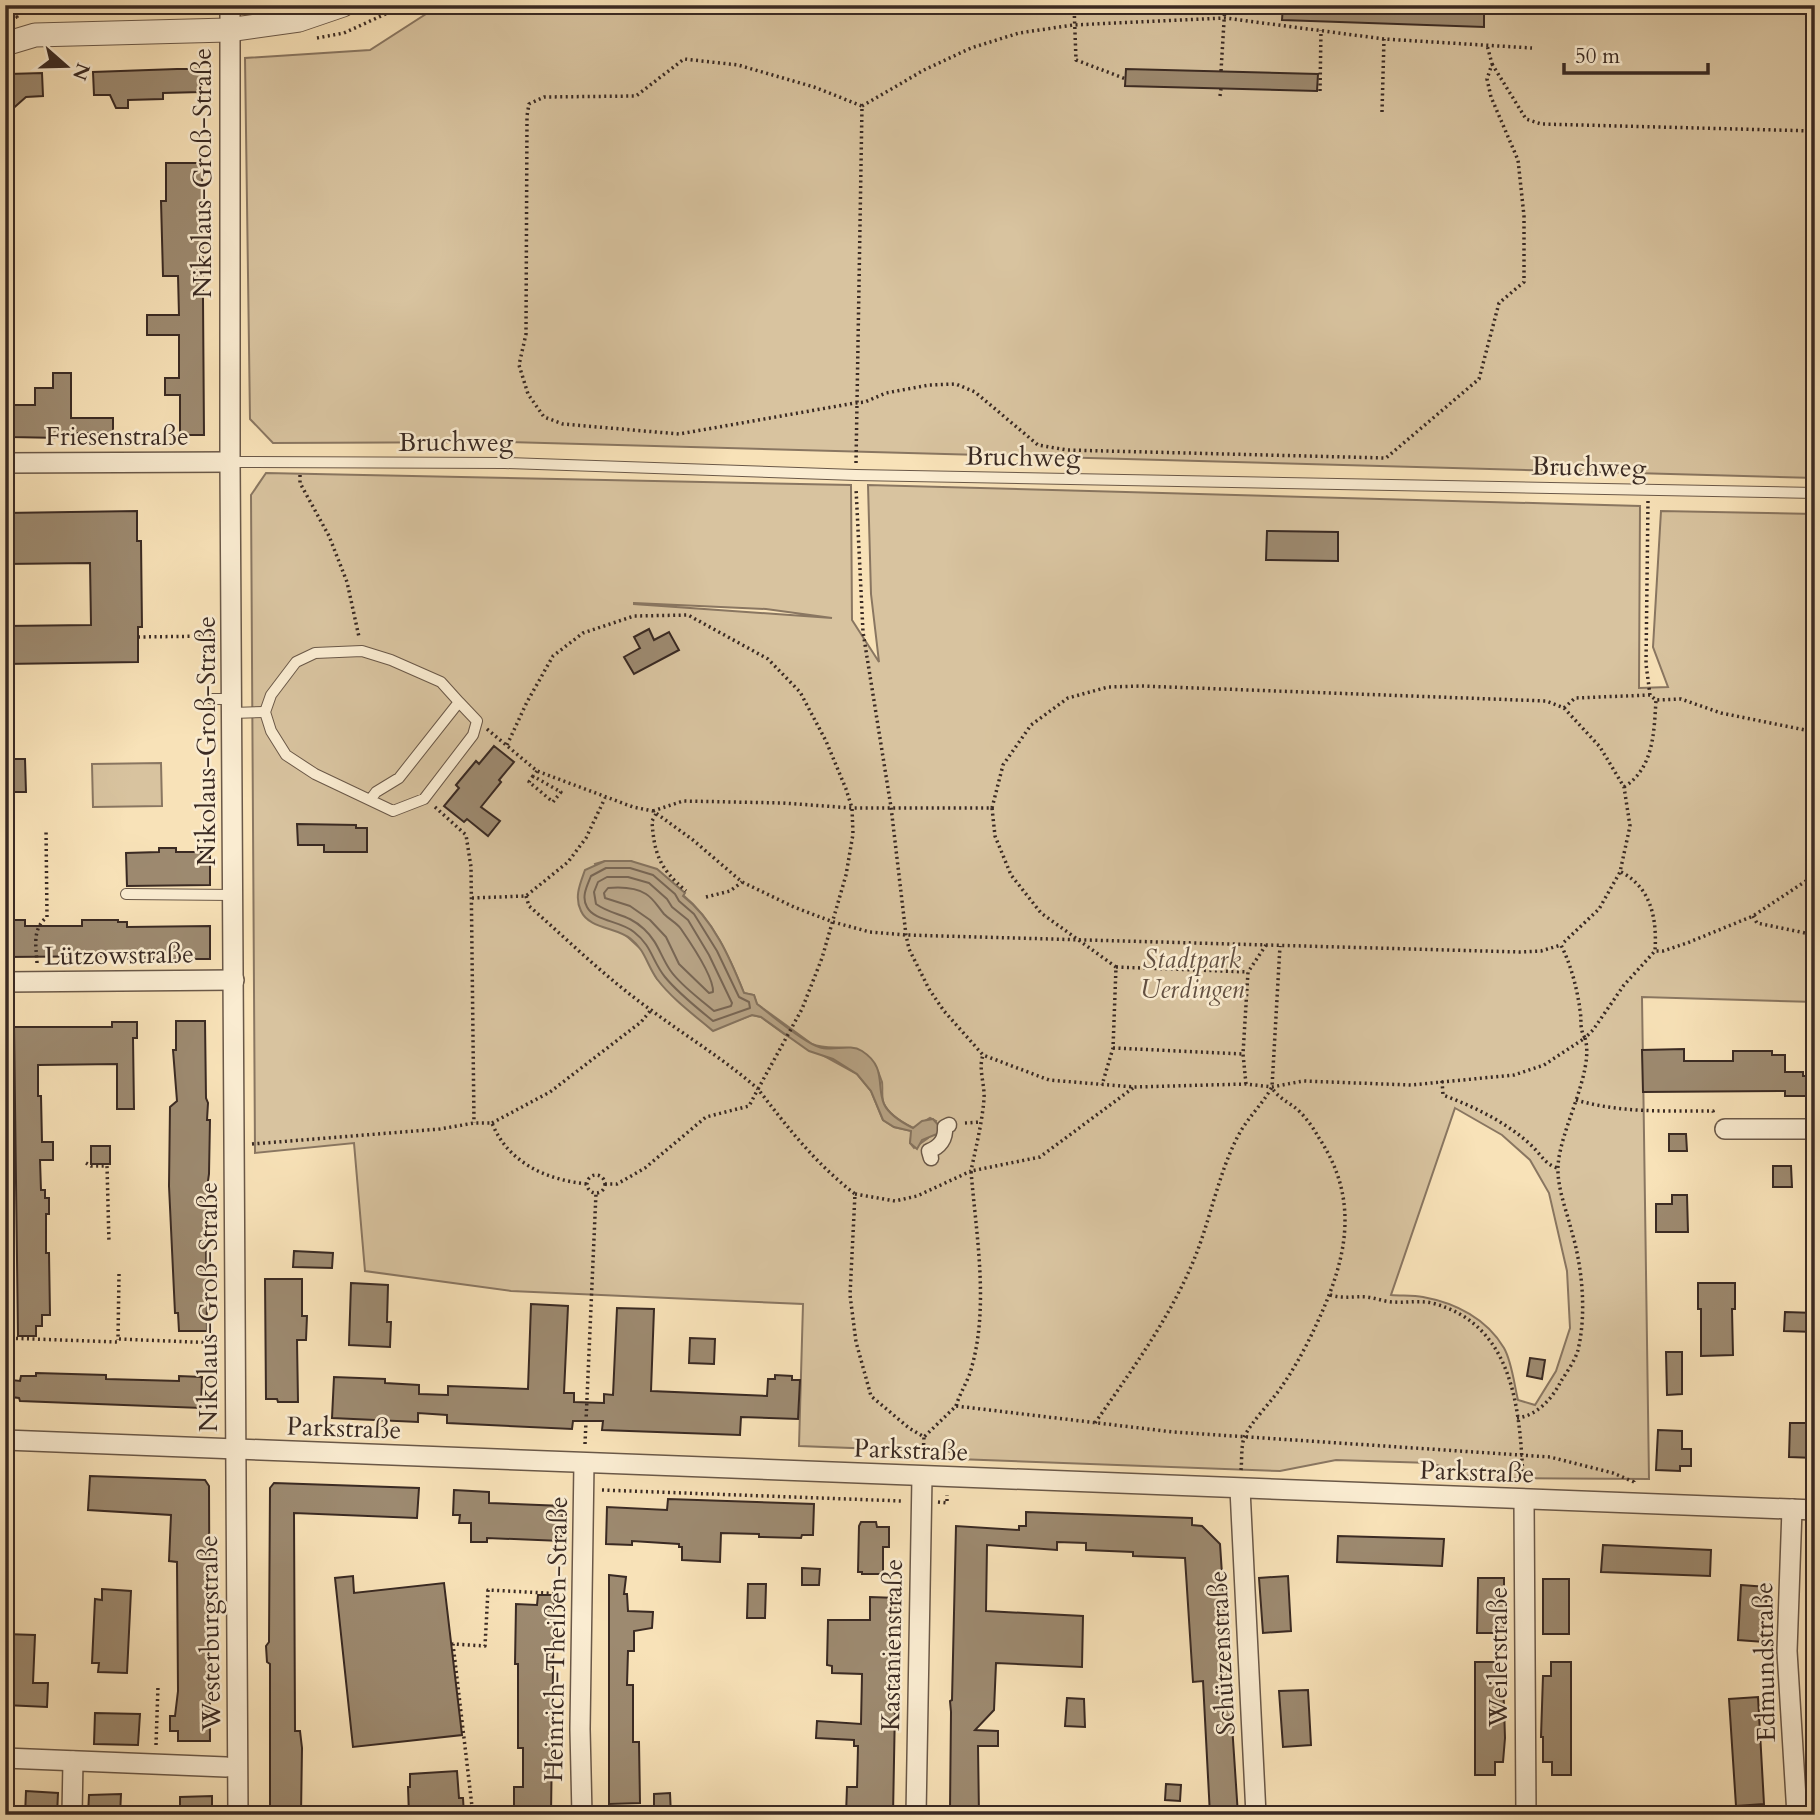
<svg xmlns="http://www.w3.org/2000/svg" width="1820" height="1820" font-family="Cardo,serif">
	<rect width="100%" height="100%" fill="#f8e2b8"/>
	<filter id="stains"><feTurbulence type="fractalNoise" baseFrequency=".00286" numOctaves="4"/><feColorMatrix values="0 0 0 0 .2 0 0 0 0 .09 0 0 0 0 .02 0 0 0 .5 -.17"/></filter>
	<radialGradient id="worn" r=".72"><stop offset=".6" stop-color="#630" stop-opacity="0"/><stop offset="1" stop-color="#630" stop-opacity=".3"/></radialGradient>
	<g fill="#d8c39f" stroke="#897661" stroke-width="2" fill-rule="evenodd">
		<polygon points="440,5 1815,5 1815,478 507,442 273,443 250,419 245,58 370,50"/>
		<path d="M266,473L851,485L852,620L879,662L871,594L868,485L1640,506L1639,688L1668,687L1653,647L1661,511L1815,514V1002L1642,997L1649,1479L1474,1478L1431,1463L1336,1460L1280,1471L957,1459V1452L799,1446L803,1304L511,1291L365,1271L354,1143L255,1153L251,495ZM634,603L766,609L832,618L634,604ZM476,761L501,782L481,806L456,785ZM605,861H631L684,893L683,895C713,919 730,958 744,993L754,995L757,1004L812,1044C829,1052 850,1042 865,1054C873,1060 879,1072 882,1082C883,1089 881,1097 884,1104C889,1115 903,1123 913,1128L930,1118L936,1121L928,1138L914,1148L910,1143L912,1131L894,1127L883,1120L871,1091L857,1074L784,1034L761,1017L752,1015L712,1030L657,979L644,952L620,930L595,864ZM1455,1108L1502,1135L1530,1160L1549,1193L1567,1271L1570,1328L1556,1371L1535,1405L1518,1400C1514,1384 1512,1362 1504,1348C1487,1319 1456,1303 1423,1297C1413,1295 1401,1296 1391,1295Z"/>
		<polygon points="161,763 162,806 93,807 92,764"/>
	</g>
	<path fill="#b7a385" stroke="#85735e" stroke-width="2" d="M605,861H631L657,869L685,893L683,896C713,919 730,958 744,993L754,995L757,1004C771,1015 804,1043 819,1047C833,1052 849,1043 862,1051C887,1067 876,1086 884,1104C889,1115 903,1123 913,1128L922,1121L933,1119L940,1127L937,1134L922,1140L917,1149L910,1143L911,1131L894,1127L883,1120L871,1091L857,1074L833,1059L809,1051L761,1017L752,1015L713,1031C694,1015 672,999 657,979C647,965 645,950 631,939C617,927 589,929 581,911C574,897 580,884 585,870Z"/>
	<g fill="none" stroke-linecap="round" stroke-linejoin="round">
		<g stroke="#786654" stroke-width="2">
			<path d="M606,868H630L653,875L675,894L679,901L694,914L717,951L739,997L749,1002L750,1008L713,1021C696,1007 678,993 665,977C652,961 652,946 634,932C621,921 594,921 587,907C581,897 587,886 591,876Z"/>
			<path d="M607,877H628L649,883L667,899L672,907L688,920L709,955L732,1003L731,1006L714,1011C699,998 681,986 670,970C660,955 658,942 644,929C627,913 613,916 596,904L594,892L598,882Z"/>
			<path d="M608,888C620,887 635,887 646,894C654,899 658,907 664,914C670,920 677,923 681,929C690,942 714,978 713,992L709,993L679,964L666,937L650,920L630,906L605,898L604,893Z"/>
		</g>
	</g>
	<g fill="#9d8a70" stroke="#3a2a23" stroke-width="2">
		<polygon points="1283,5 1484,5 1484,27 1282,20"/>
		<polygon points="177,69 201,69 201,92 163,93 163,99 128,100 128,108 116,108 110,95 94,95 93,72"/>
		<polygon points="1126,69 1318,74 1317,91 1125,86"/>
		<polygon points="42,73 43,96 26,97 9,112 9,74"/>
		<polygon points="166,163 202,163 204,435 180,435 180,395 165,395 165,378 179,378 179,335 147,335 147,315 179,315 178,276 163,276 161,201 166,201"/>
		<polygon points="53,373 71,373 71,418 113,418 113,433 60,433 60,438 11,437 13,405 35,405 35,388 53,388"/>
		<polygon points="137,511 137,541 141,541 142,627 138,627 138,662 5,664 5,626 91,625 90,563 5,564 5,513"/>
		<polygon points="1267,531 1338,532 1338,561 1266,560"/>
		<polygon points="649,629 654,640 669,632 679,650 634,674 624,657 640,648 634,637"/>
		<polygon points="494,746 514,762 499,780 501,782 481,807 500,821 488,836 467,819 464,822 444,806 459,788 456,785 476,761 479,764"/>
		<polygon points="5,759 25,759 26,792 5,792"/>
		<polygon points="297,824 356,825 356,828 367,828 367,852 324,852 324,845 298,845"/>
		<polygon points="159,848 176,848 176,852 210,852 210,885 127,886 126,853 159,852"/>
		<polygon points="5,920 25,920 25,926 82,926 82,920 118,920 118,922 127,922 127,927 210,926 210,959 127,959 127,956 5,957"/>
		<polygon points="176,1021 205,1021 206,1098 208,1103 207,1120 210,1120 209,1174 207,1188 211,1194 206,1201 206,1218 209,1223 208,1232 214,1236 206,1241 207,1331 179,1331 178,1313 175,1313 169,1186 170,1107 177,1101 173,1050 176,1050"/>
		<polygon points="112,1022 137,1022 137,1038 133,1038 134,1109 117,1109 117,1064 38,1065 38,1096 41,1096 42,1142 53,1142 53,1160 40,1160 41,1190 45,1190 45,1198 49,1198 49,1214 46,1214 46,1253 49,1253 50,1315 42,1315 42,1326 36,1326 36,1336 18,1336 14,1027 112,1027"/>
		<polygon points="1684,1049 1684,1061 1733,1061 1733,1051 1772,1051 1772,1055 1785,1055 1785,1072 1803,1072 1803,1076 1815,1076 1815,1096 1785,1096 1785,1091 1643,1092 1642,1050"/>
		<polygon points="1669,1134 1686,1134 1687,1151 1669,1151"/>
		<rect x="91" y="1146" width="19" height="18"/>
		<polygon points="1773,1166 1791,1166 1792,1187 1773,1187"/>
		<polygon points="1672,1195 1687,1195 1688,1232 1656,1232 1656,1204 1672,1204"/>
		<polygon points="294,1251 333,1253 332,1268 293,1267"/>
		<polygon points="265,1279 302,1279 302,1316 307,1316 306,1340 297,1340 298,1402 278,1402 277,1399 266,1399"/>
		<polygon points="351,1283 388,1285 387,1322 391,1322 390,1347 349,1345"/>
		<polygon points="1698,1283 1735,1283 1735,1309 1732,1309 1733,1355 1701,1356 1701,1309 1698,1309"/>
		<polygon points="531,1304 568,1306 564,1393 574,1393 574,1402 604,1403 604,1394 613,1395 617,1308 654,1309 651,1391 767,1396 768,1379 775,1379 775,1375 792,1376 792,1380 800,1380 798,1419 741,1417 740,1435 602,1430 603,1421 573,1421 572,1429 447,1423 447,1415 418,1413 418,1422 332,1418 334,1377 385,1379 385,1383 419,1385 419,1394 448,1395 448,1386 528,1389"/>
		<polygon points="1785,1312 1815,1313 1815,1332 1784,1331"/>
		<polygon points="690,1338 715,1339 714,1364 689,1363"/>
		<polygon points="1666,1352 1682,1352 1682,1394 1667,1395"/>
		<polygon points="1530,1358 1545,1360 1542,1379 1527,1376"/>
		<polygon points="36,1373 106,1375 106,1379 179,1381 179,1376 202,1377 201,1408 20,1401 19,1398 11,1397 12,1380 20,1381 21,1376 36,1376"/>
		<polygon points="1790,1423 1815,1423 1815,1458 1789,1457"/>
		<polygon points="1658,1430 1682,1431 1682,1449 1691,1449 1691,1466 1680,1466 1680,1471 1656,1470"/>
		<polygon points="90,1476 205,1480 209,1486 210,1741 178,1741 178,1731 170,1731 170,1716 175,1716 178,1691 177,1562 169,1561 171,1515 88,1510"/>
		<polygon points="274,1483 419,1488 417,1518 294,1513 295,1731 300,1731 302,1748 301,1815 270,1815 270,1664 267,1662 266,1646 269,1642 270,1488"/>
		<polygon points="454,1490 489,1492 489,1503 563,1506 561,1541 487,1538 487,1542 471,1542 471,1523 459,1523 460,1515 453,1515"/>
		<polygon points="668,1499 814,1504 813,1535 802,1535 801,1538 759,1537 759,1534 721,1533 720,1562 682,1560 682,1547 679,1547 679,1544 632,1541 632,1545 606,1544 607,1507 667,1510"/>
		<polygon points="1026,1512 1192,1518 1192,1525 1202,1526 1220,1544 1238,1815 1210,1815 1203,1681 1193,1682 1185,1558 1133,1556 1133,1552 1086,1550 1086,1543 1057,1542 1057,1550 987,1545 986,1611 1083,1616 1082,1667 996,1663 994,1710 975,1730 998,1731 998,1746 978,1746 979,1815 956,1815 956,1811 950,1810 951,1712 950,1701 952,1700 956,1526 1019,1530 1019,1526 1026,1526"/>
		<polygon points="861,1522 876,1522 877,1527 889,1527 889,1547 883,1547 883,1574 862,1574 862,1572 858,1572 859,1526"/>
		<polygon points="1338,1536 1444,1539 1442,1566 1337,1562"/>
		<polygon points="1603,1545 1711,1550 1710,1576 1601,1572"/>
		<polygon points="802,1568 820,1569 819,1585 802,1585"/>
		<polygon points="609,1575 626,1577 624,1594 627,1594 628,1611 653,1612 652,1628 634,1631 634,1651 628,1651 627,1685 633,1685 633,1742 639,1742 640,1803 609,1804"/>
		<polygon points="353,1576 354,1593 444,1583 462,1735 353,1747 335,1578"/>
		<polygon points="1288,1576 1291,1631 1263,1633 1259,1578"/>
		<polygon points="1478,1578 1504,1578 1504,1633 1477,1633"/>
		<rect x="1543" y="1579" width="26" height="55"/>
		<polygon points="748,1584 766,1584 765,1618 747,1618"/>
		<polygon points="1741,1585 1767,1587 1764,1642 1738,1640"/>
		<polygon points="102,1589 131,1591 127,1673 98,1672 99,1663 92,1663 95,1599 102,1600"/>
		<polygon points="538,1595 554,1595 551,1815 514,1815 514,1787 523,1787 523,1748 518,1748 518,1664 515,1664 516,1604 537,1605"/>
		<polygon points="870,1597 897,1598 893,1815 846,1814 847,1787 857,1787 858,1746 854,1746 854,1740 816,1738 817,1721 861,1724 862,1674 832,1673 832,1666 827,1665 828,1620 870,1620"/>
		<polygon points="5,1634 35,1635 33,1683 48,1683 47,1707 5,1705"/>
		<polygon points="1475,1662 1495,1662 1495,1676 1503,1676 1505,1738 1503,1762 1495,1762 1495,1775 1475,1775"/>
		<polygon points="1551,1662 1571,1662 1571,1775 1552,1775 1552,1762 1543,1762 1543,1737 1541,1737 1543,1676 1551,1676"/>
		<polygon points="1308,1690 1311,1745 1283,1747 1279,1691"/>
		<polygon points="1758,1697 1764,1804 1736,1806 1729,1699"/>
		<polygon points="1067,1698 1084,1699 1085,1727 1065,1726"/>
		<polygon points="95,1713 140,1714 138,1745 94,1744"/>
		<polygon points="457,1771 459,1798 463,1798 464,1815 409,1815 408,1787 410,1787 410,1774"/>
		<polygon points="1166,1784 1181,1785 1180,1801 1165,1800"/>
		<polygon points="26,1791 58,1793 57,1815 25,1815"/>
		<polygon points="670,1793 671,1815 654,1815 654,1794"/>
		<polygon points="121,1794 120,1815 88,1815 89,1795"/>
		<polygon points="212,1796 212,1815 180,1815 180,1797"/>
	</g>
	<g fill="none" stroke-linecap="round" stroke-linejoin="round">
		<g stroke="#6a5848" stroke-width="12">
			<g id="service">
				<polyline points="230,462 505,463 856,475 1815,493"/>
				<polyline points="212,699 232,699"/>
				<polyline points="232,713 265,712"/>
				<polyline points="370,800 376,792 399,778 459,702 441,682 391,660 362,651 315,653 296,662 271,695 265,712 271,731 286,755 315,774 393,811 424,799 473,735 477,721 459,702"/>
				<polyline points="126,894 233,895"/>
			</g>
		</g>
		<g stroke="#6a5848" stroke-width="17">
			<path id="pedestrian" d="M931,1158L929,1151C940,1147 946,1139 945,1127L949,1125"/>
		</g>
		<g stroke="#6a5848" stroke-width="22">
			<g id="minor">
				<polyline points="230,5 230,462 238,1815"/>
				<polyline points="5,463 230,462"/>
				<polyline points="5,982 234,980"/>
				<polyline points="1725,1129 1815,1129"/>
				<polyline points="5,1440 1815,1510"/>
				<polyline points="1240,1489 1256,1815"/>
				<polyline points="1524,1500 1526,1815"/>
				<polyline points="1792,1509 1787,1651 1797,1815"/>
				<polyline points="5,1758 226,1767"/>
				<polyline points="72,1815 73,1761"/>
				<polyline points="582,1815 580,1729 584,1463"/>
				<polyline points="916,1815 922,1477"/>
			</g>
		</g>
		<g stroke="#6a5848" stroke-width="25">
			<polyline id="tertiary" points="5,44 35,35 228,30 299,20 343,5"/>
		</g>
		<g stroke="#3a2a23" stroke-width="3.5" stroke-dasharray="2 3.5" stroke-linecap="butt">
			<polyline points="1074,5 1076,60 1126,79"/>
			<polyline points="5,20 17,17 17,20"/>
			<polyline points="317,38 344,33 405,5"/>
			<polyline points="1492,64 1526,119 1541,124 1815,131"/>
			<polyline points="1221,71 1225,5"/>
			<polyline points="1320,91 1321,30"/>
			<polyline points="1220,96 1221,89"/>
			<polyline points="862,106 924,70 971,48 1019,33 1073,25 1225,18 1384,39 1532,48"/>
			<polyline points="1382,112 1384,39"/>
			<polyline points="856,463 862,106 814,87 738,65 684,59 636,96 544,97 529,104 527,116 526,334 519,365 528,394 544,417 563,424 679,434 855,403 865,402 886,393 929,385 956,384 975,392 1038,445 1067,450 1386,458 1479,379 1499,303 1524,282 1524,216 1518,160 1491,97 1487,79 1492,64 1487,45"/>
			<polyline points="300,475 300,483 329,536 347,582 359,637"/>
			<polyline points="1648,501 1646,664 1650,695"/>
			<polyline points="138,637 212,636"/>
			<polyline points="1564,708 1575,698 1650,695 1656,700 1681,699 1721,713 1815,732"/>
			<path d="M487,729L537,771L633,807L653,811L693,840L742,882L794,907L833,922L870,932L906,935L1520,952L1541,951L1561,945C1571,965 1577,988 1580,1010C1582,1021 1579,1028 1585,1038L1544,1065L1514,1075L1411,1085L1303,1081L1272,1087L1246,1084L1134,1087L1049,1080L983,1055L944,1011L929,989L909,949L906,935L891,807L863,632L856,488"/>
			<path d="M507,745L527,702L553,656L583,633L634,616L688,615L768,659L800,692L826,741L846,789L852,808L853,834L846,875L822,958L802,1009L758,1089C788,1128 816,1164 855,1194L850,1295L856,1342L871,1396L909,1428L924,1437L956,1406L1173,1432L1550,1457L1613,1473L1634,1482V1485"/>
			<polyline points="533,776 529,782 553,802 561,792 533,776 537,771"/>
			<path d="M1624,787C1654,768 1654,732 1656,700"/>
			<polyline points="435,807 466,835 471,867 474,1123"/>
			<polyline points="992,808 1003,765 1031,725 1068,698 1108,687 1141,686 1546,701 1564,708 1600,747 1624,787 1630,826 1620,872 1599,909 1562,944"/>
			<polyline points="653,811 683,801 783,803 852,808 992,808 995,836 1011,875 1041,913 1116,967 1113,1048 1102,1085"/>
			<path d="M656,814L652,821C654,854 660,869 686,891"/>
			<path d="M1621,872C1652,888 1657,920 1655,951"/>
			<path d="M526,896L529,906C569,941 607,979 651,1010C687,1037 724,1059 758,1089L749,1106L706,1117L645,1168L617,1184H605"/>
			<polyline points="706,897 730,891 742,882"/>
			<polyline points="472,898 526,896 568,862 586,838 605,798"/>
			<polyline points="1753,916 1757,923 1815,935"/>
			<path d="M37,963C36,945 32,929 47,917L46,829"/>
			<polyline points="1116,967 1248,972"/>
			<polyline points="1113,1048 1243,1054"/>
			<path d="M1442,1081L1443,1095C1475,1107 1508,1123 1533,1147C1541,1155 1547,1166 1558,1168"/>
			<polyline points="1246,1084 1243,1054 1248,972 1266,945"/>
			<path d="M1576,1100C1621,1113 1666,1111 1713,1111L1714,1114"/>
			<polyline points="492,1123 550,1092 641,1022 651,1010"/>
			<polyline points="965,1123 981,1122"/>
			<path d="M252,1144L440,1129L474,1123H492C508,1163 547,1180 587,1184"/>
			<polyline points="86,1163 91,1166 107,1166 109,1243"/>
			<circle cx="596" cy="1184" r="9"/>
			<path d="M855,1194L895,1201L917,1196L971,1171C976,1147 982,1123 984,1099C985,1084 978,1069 983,1055"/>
			<polyline points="119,1274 118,1339 218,1343"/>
			<path d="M1330,1295C1343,1299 1354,1296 1367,1297C1376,1298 1385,1302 1394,1302C1406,1303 1419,1300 1432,1303C1514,1324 1520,1410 1523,1480"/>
			<polyline points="5,1338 118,1342 118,1339"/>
			<path d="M956,1406C960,1392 969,1380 972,1366C989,1305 976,1233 971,1171L1040,1157L1133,1088"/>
			<path d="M1517,1418C1536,1416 1552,1399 1560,1383C1566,1373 1575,1361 1578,1350C1587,1312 1582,1265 1571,1229C1566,1209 1557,1187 1558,1166C1560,1129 1595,1071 1585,1038L1593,1030L1624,985L1655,951H1663L1687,943L1753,916L1815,875"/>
			<path d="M1095,1423C1131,1371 1168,1321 1193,1262C1210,1222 1218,1174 1238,1136C1248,1117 1262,1105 1272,1087L1280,946"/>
			<polyline points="585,1444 596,1193"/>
			<polyline points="923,1456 924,1437"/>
			<path d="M1241,1470C1242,1460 1241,1447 1244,1438C1249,1424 1273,1400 1282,1386C1296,1366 1308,1343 1318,1321C1347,1258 1360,1200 1319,1138C1314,1129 1307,1119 1300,1112C1290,1102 1281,1101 1272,1088"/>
			<polyline points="602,1490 902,1501"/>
			<polyline points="938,1502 947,1503 947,1495"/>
			<polyline points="156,1745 158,1686"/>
			<polyline points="473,1815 453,1644 485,1646 488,1590 565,1594"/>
		</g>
		<use href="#service" stroke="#faecd1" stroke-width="10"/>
		<use href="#pedestrian" stroke="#faecd1" stroke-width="14"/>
		<use href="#minor" stroke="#faecd1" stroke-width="19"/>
		<use href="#tertiary" stroke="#faecd1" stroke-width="23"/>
	</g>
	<g text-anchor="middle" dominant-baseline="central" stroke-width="5" stroke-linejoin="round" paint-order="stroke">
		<g font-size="26" fill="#3a2a23" stroke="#faecd1">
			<text transform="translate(202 173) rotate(-90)">Nikolaus-Groß-Straße</text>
			<text x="117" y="436">Friesenstraße</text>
			<text x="456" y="442">Bruchweg</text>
			<text transform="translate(1023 457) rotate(1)">Bruchweg</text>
			<text transform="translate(1589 467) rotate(1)">Bruchweg</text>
			<text transform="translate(206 741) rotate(-90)">Nikolaus-Groß-Straße</text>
			<text transform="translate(119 955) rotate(-1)">Lützowstraße</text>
			<text transform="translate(208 1307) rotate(-90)">Nikolaus-Groß-Straße</text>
			<text transform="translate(344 1428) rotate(2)">Parkstraße</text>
			<text transform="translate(911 1450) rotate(2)">Parkstraße</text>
			<text transform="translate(1477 1472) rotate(2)">Parkstraße</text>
			<text transform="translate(210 1633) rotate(-91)">Westerburgstraße</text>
			<text transform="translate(556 1639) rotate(-89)">Heinrich-Theißen-Straße</text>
			<text transform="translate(892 1645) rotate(-89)">Kastanienstraße</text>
			<text transform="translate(1222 1653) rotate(-93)">Schützenstraße</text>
			<text transform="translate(1498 1657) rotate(-90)">Weilerstraße</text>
			<text transform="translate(1765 1662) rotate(-91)">Edmundstraße</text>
		</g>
		<g font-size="26" font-style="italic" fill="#625042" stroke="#faecd1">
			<text x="1192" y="959">Stadtpark<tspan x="1192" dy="30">Uerdingen</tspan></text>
		</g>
	</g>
	<rect width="1820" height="1820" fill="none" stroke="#f8e2b8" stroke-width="28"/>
	<rect x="7" y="7" width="1806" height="1806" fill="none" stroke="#3a2a23" stroke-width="3.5"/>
	<rect x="14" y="14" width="1792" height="1792" fill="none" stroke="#3a2a23" stroke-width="2"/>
	<g transform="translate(66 66) rotate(110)" stroke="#faecd1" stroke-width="5" paint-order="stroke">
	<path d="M0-5L12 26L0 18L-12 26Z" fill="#3a2a23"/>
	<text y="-10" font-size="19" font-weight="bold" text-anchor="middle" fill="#3a2a23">N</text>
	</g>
	<path d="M1564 63v10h144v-10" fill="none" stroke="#3a2a23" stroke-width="3.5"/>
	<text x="1575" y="63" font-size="21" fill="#3a2a23" stroke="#faecd1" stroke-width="5" paint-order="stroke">50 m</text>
	<rect width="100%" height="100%" filter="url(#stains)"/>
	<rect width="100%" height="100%" fill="url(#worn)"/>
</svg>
